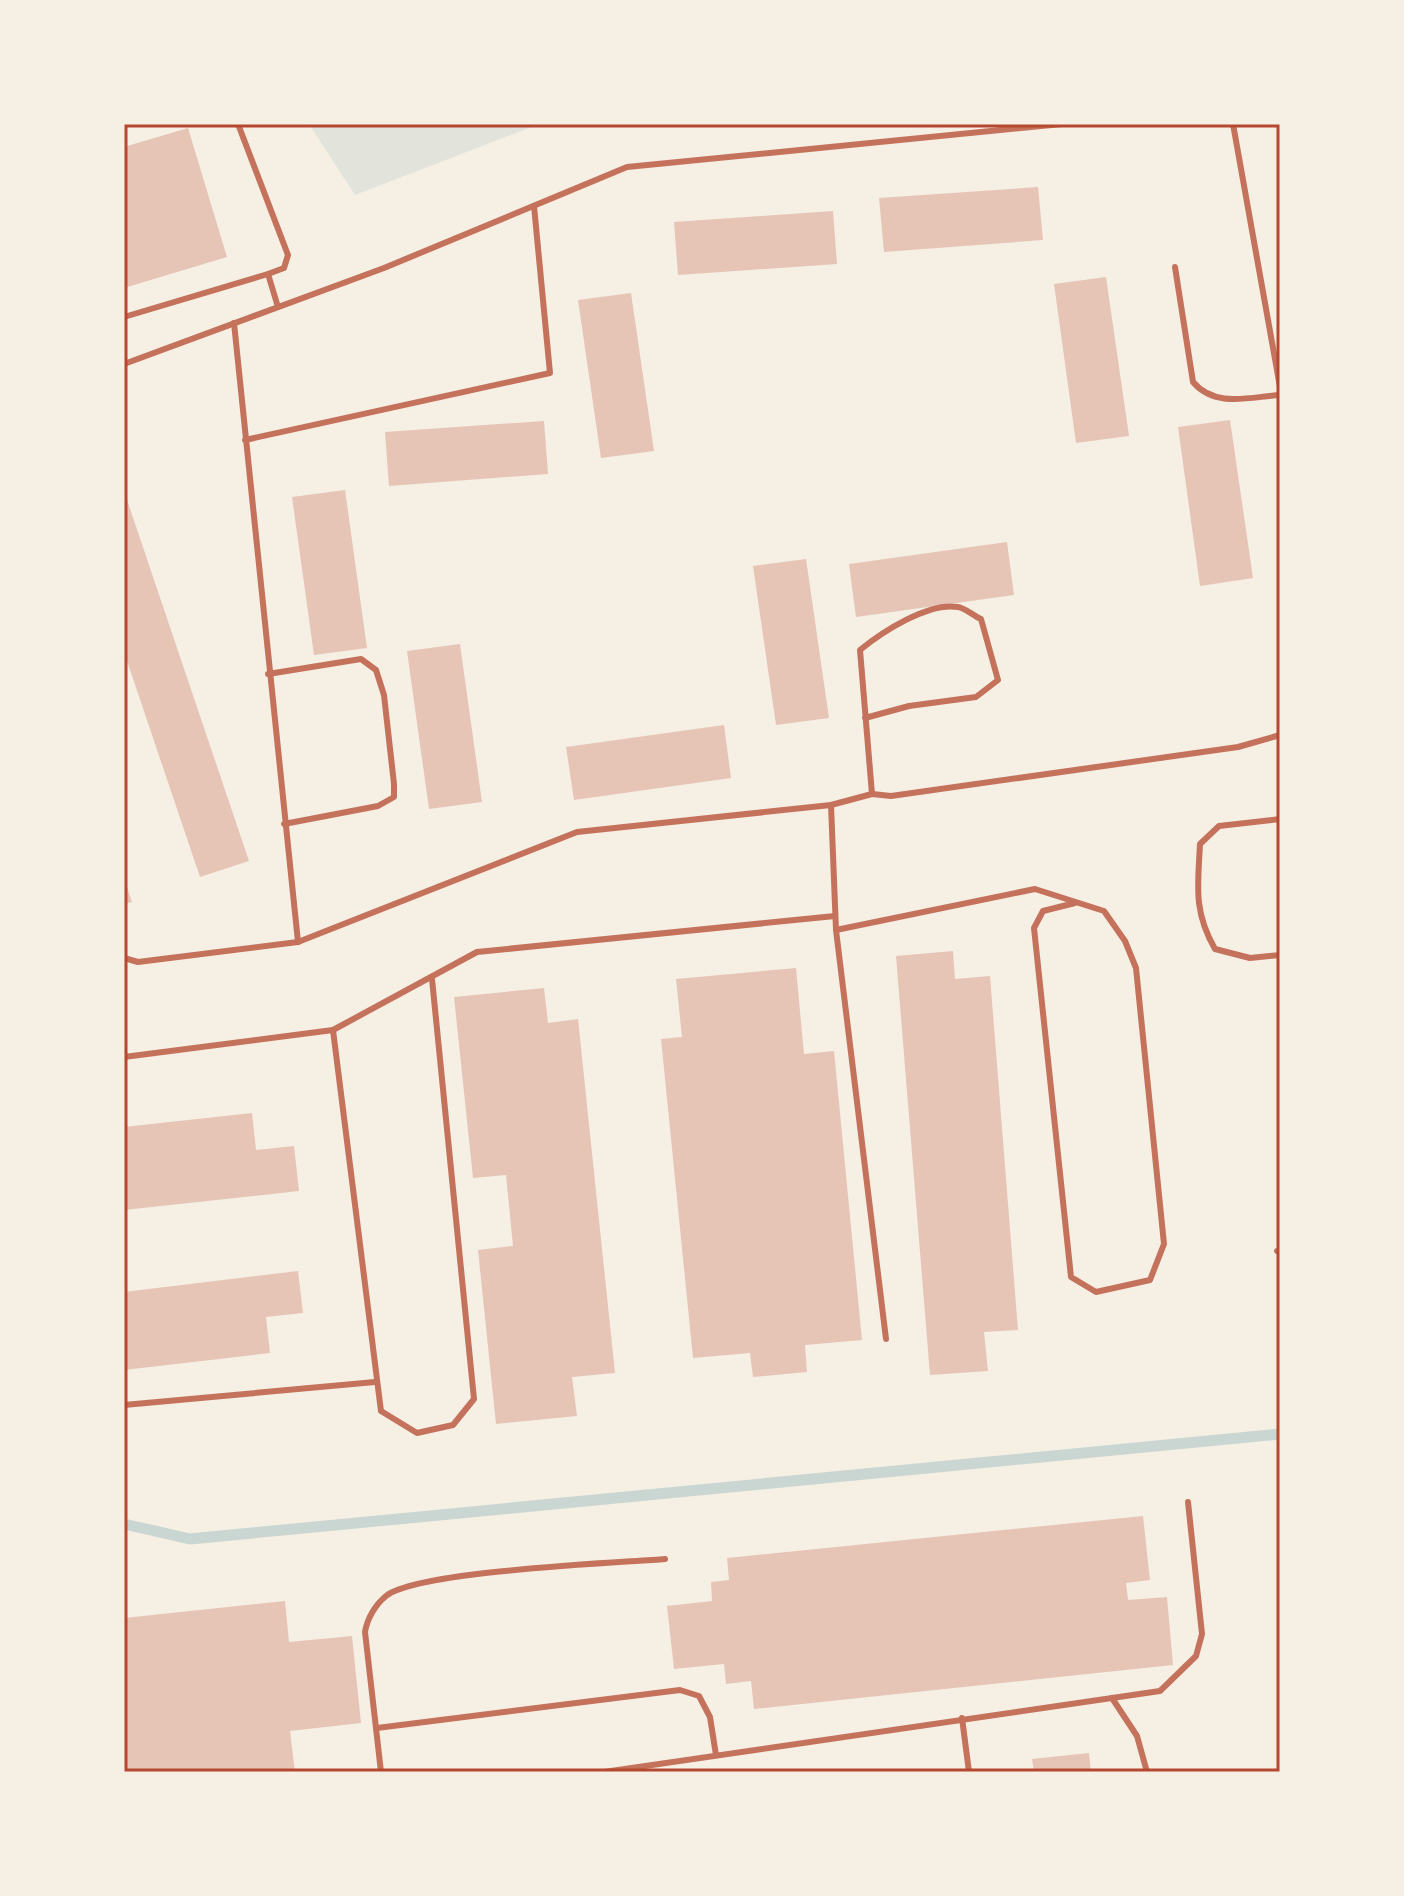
<svg xmlns="http://www.w3.org/2000/svg" width="1404" height="1896" font-family="Signika,sans-serif">
	<rect width="100%" height="100%" fill="#f6efe4"/>
	<polygon fill="#e2e4dc" points="309,124 539,124 355,195"/>
	<g fill="none" stroke-linecap="round" stroke-linejoin="round">
		<polyline stroke="#c9d6d2" stroke-width="11" points="124,1524 190,1539 1280,1434"/>
	</g>
	<g fill="#e6c5b7">
		<polygon points="188,128 227,257 124,288 124,147"/>
		<polygon points="1038,187 1043,240 884,252 879,198"/>
		<polygon points="833,211 837,264 678,275 674,222"/>
		<polygon points="1106,277 1129,436 1076,443 1054,284"/>
		<polygon points="631,293 654,451 601,458 578,300"/>
		<polygon points="1230,420 1253,578 1200,586 1178,427"/>
		<polygon points="544,421 548,474 389,486 385,432"/>
		<polygon points="345,490 367,648 314,655 292,497"/>
		<polygon points="124,491 249,861 200,877 124,652"/>
		<polygon points="1007,542 1014,595 856,617 849,564"/>
		<polygon points="806,559 829,718 776,725 753,566"/>
		<polygon points="460,644 482,802 429,809 407,651"/>
		<polygon points="724,725 731,778 574,800 566,747"/>
		<polygon points="124,878 132,902 124,904"/>
		<polygon points="953,951 955,979 990,976 1018,1330 984,1332 988,1371 930,1375 896,956"/>
		<polygon points="796,968 804,1054 834,1051 862,1340 805,1345 807,1372 753,1377 750,1353 693,1358 661,1039 682,1037 676,979"/>
		<polygon points="544,988 548,1023 578,1019 615,1373 572,1377 577,1416 496,1424 478,1250 513,1246 506,1175 473,1178 454,997"/>
		<polygon points="252,1113 256,1150 294,1146 299,1191 124,1210 124,1127"/>
		<polygon points="298,1271 303,1313 266,1317 270,1353 124,1370 124,1292"/>
		<polygon points="1143,1516 1150,1580 1126,1583 1128,1600 1167,1597 1173,1665 754,1709 751,1681 726,1684 724,1664 674,1669 667,1606 712,1601 711,1582 729,1580 727,1558"/>
		<polygon points="285,1601 289,1642 352,1636 361,1723 290,1731 295,1772 124,1772 124,1618"/>
		<polygon points="1089,1753 1091,1772 1034,1772 1032,1759"/>
	</g>
	<g fill="none" stroke-linecap="round" stroke-linejoin="round">
		<g stroke="#c5725c" stroke-width="6">
			<polyline points="238,124 288,255 284,268 268,274"/>
			<polyline points="1233,124 1280,387"/>
			<path d="M1175,267L1193,382C1215,408 1249,397 1280,395"/>
			<polyline points="124,317 268,274 278,307"/>
			<polyline points="234,323 298,942"/>
			<polyline points="124,364 384,268 627,167 1062,124"/>
			<polyline points="245,440 550,373 534,206"/>
			<polyline points="268,674 361,659 376,670 384,695 394,784 394,797 378,806 284,824"/>
			<path d="M865,718L909,706L976,697L998,680L981,619C974,616 965,608 958,607C928,602 882,632 860,650L872,794"/>
			<polyline points="831,805 836,930 886,1339"/>
			<path d="M1280,819L1219,826L1200,844C1198,885 1193,911 1215,949L1250,958L1280,955"/>
			<polyline points="836,930 1035,889 1104,911 1125,941 1136,968 1164,1244 1150,1280 1096,1292 1071,1277 1034,928 1043,911 1075,903"/>
			<polyline points="124,958 138,962 298,942 577,832 831,805 872,794 891,796 1238,747 1280,735"/>
			<polyline points="333,1030 381,1411 417,1433 453,1425 474,1399 432,979"/>
			<polyline points="124,1057 333,1030 477,952 835,916"/>
			<polyline points="1277,1251 1280,1250"/>
			<polyline points="124,1405 375,1382"/>
			<polyline points="1112,1698 1137,1736 1147,1772"/>
			<polyline points="962,1718 969,1772"/>
			<polyline points="377,1728 680,1690 699,1696 710,1717 716,1755"/>
			<path d="M381,1772L365,1632C367,1619 375,1605 386,1596C417,1571 615,1563 665,1559"/>
			<polyline points="604,1772 1160,1691 1196,1656 1202,1634 1188,1502"/>
		</g>
	</g>
	<rect width="1404" height="1896" fill="none" stroke="#f6efe4" stroke-width="252"/>
	<rect x="126" y="126" width="1152" height="1644" fill="none" stroke="#b5482f" stroke-width="3"/>
</svg>
